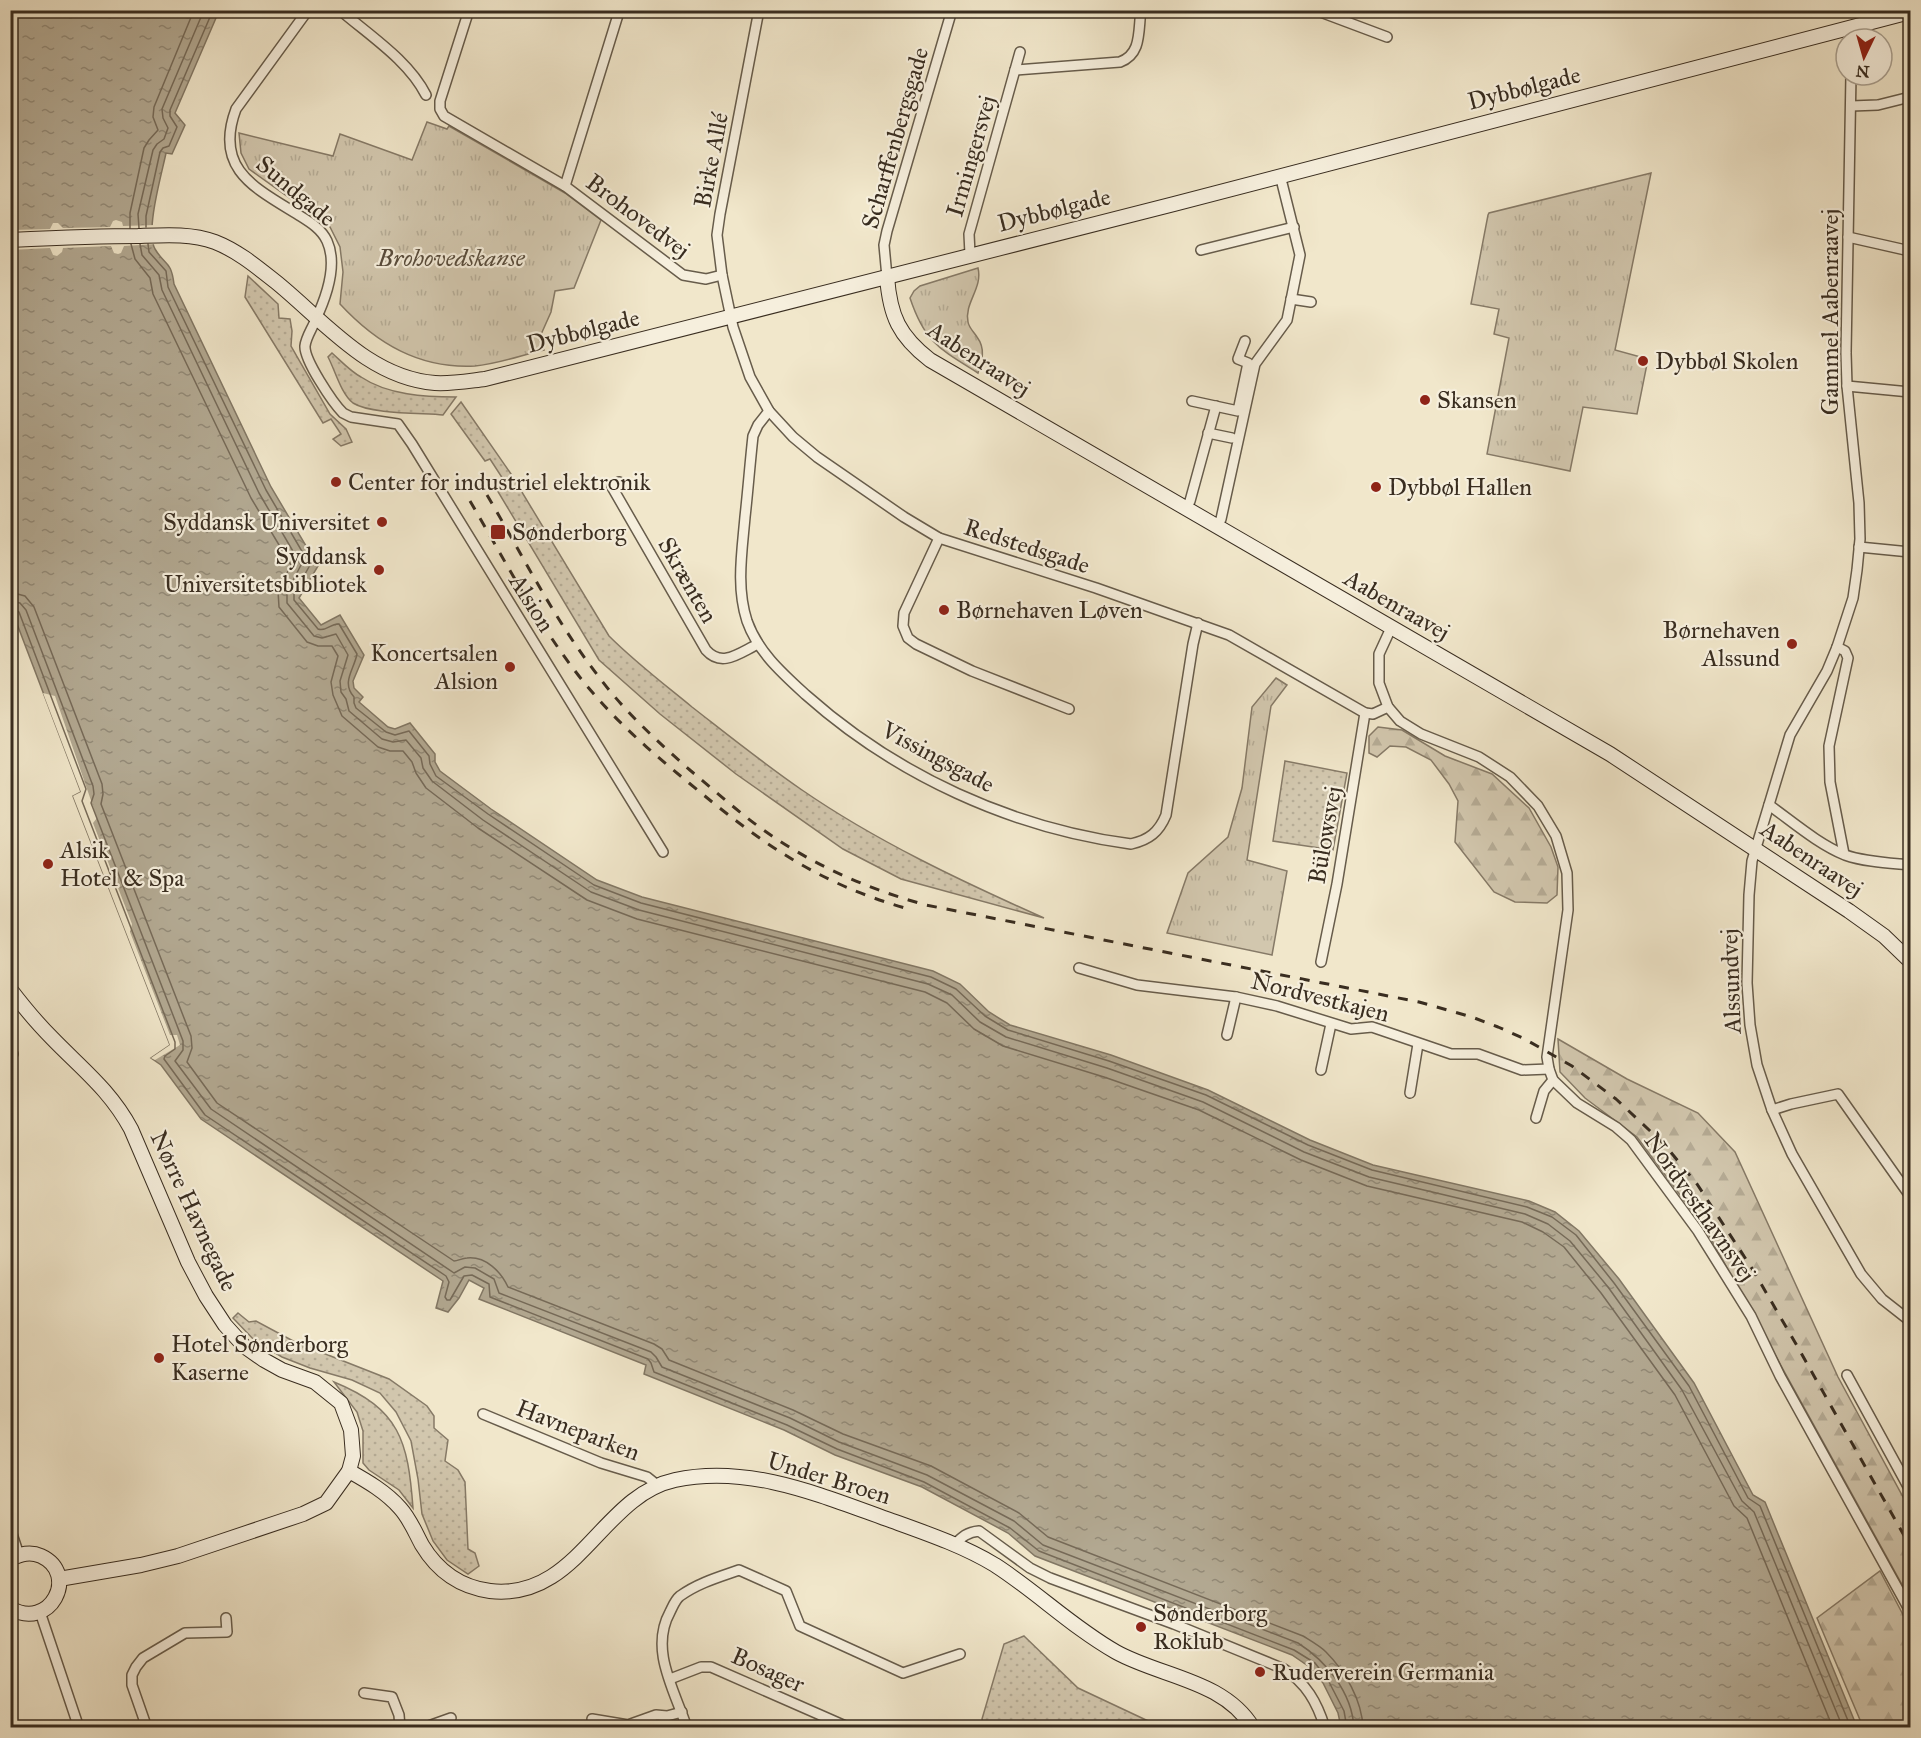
<svg xmlns="http://www.w3.org/2000/svg" width="1921" height="1738" font-family="'IM FELL Great Primer',serif">
	<defs>
		<pattern id="grass-dots" width="8" height="8" patternUnits="userSpaceOnUse" patternTransform="scale(1.5)"><rect width="8" height="8" fill="#d2c7ae"/><path d="M2 2h.1M6 6h.1" fill="none" stroke="#b5ab95" stroke-width="1.8" stroke-linecap="round"/></pattern>
		<pattern id="forest-firs" width="22" height="20" patternUnits="userSpaceOnUse" patternTransform="scale(1.5)"><rect width="22" height="20" fill="#d2c7ae"/><path d="M5 1l3.5 6h-7zM16 11l3.5 6h-7z" fill="#b5ab95"/></pattern>
		<pattern id="park-tufts" width="24" height="20" patternUnits="userSpaceOnUse" patternTransform="scale(1.5)"><rect width="24" height="20" fill="#d2c7ae"/><path d="M3 7l-1-3M5 7V3M7 7l1-3M15 17l-1-3M17 17v-4M19 17l1-3" fill="none" stroke="#b5ab95"/></pattern>
		<pattern id="water-ripples" width="26" height="14" patternUnits="userSpaceOnUse" patternTransform="scale(1.5)"><rect width="26" height="14" fill="#b2a891"/><path d="M2 4q2-2 4 0t4 0M15 11q2-2 4 0t4 0" fill="none" stroke="#928976"/></pattern>
	</defs>
	<rect width="100%" height="100%" fill="#f1e7cb"/>
	<filter id="stains"><feTurbulence type="fractalNoise" baseFrequency=".00333" numOctaves="4"/><feColorMatrix values="0 0 0 0 .2 0 0 0 0 .09 0 0 0 0 .02 0 0 0 .5 -.17"/></filter>
	<radialGradient id="worn" r=".72"><stop offset=".6" stop-color="#630" stop-opacity="0"/><stop offset="1" stop-color="#630" stop-opacity=".3"/></radialGradient>
	<g fill="url(#grass-dots)" stroke="#867a67" stroke-width="1.5">
		<polygon points="248,276 278,304 279,318 290,319 292,331 291,346 330,414 346,429 352,442 341,446 333,439 341,434 331,419 323,423 245,297"/>
		<path d="M332,353C341,361 350,371 361,377C388,395 425,397 456,397L443,415C421,413 370,414 353,403C341,394 335,370 328,357Z"/>
		<path d="M461,402L511,474L609,636C635,662 664,684 692,707C728,735 764,764 802,790C876,841 961,881 1044,918L901,879L843,849L736,774L660,714L599,660L494,485L503,479L490,459L485,461L451,414Z"/>
		<polygon points="1285,761 1347,773 1333,850 1273,841"/>
		<polygon points="238,1313 249,1322 256,1321 295,1342 389,1379 427,1406 434,1416 434,1428 448,1440 445,1461 458,1470 465,1482 468,1549 475,1553 479,1566 468,1574 447,1560 433,1541 422,1514 418,1479 411,1441 396,1412 380,1393 352,1380 310,1368 282,1357 255,1341 233,1318"/>
		<path d="M334,1382C400,1409 408,1441 413,1508L399,1490L369,1470L363,1463V1431L357,1412Z"/>
		<polygon points="1024,1636 1078,1688 1161,1727 984,1727 982,1719 1004,1644"/>
	</g>
	<g fill="url(#forest-firs)" stroke="#867a67" stroke-width="1.5">
		<polygon points="1378,727 1402,730 1445,756 1492,774 1529,808 1551,847 1558,867 1557,895 1547,903 1515,902 1494,892 1455,842 1458,801 1449,784 1431,760 1406,747 1390,746 1377,757 1369,753 1369,736"/>
		<polygon points="1558,1039 1627,1079 1698,1113 1735,1152 1838,1377 1910,1510 1910,1599 1706,1230 1637,1137 1585,1098 1560,1072"/>
		<polygon points="1880,1571 1910,1628 1910,1727 1863,1727 1817,1618"/>
	</g>
	<g fill="url(#park-tufts)" stroke="#867a67" stroke-width="1.5">
		<path d="M427,122L447,129L449,126L565,193L601,220L574,288L555,291L551,312L539,339L544,350C522,355 498,364 475,366C420,369 377,344 340,304L343,272L340,247L330,227L249,169L241,153L239,133L333,156L340,134L412,160Z"/>
		<polygon points="1651,173 1615,350 1648,359 1637,414 1583,407 1570,471 1487,454 1509,338 1494,334 1499,309 1471,304 1488,215 1489,213"/>
		<path d="M978,268C983,288 964,303 968,322C969,328 974,332 977,337C986,349 982,361 978,373C940,349 925,343 910,298L914,291L920,286Z"/>
		<polygon points="1276,678 1287,685 1271,706 1247,860 1287,871 1272,955 1167,933 1188,873 1228,837 1242,788 1252,707"/>
	</g>
	<path fill="url(#water-ripples)" stroke="#827764" stroke-width="1.5" d="M11,11H219L175,113L185,125L172,154L166,153C162,173 145,231 155,249C165,266 171,260 174,284L271,487L318,566L299,598L321,625L340,615L364,655L353,681L354,688L363,697L359,702L388,727L395,729L410,723L435,754V762L440,771L491,809L597,880L642,897L933,971L960,984L989,1012L1010,1025L1111,1055L1208,1090L1310,1140L1373,1165L1529,1201L1555,1212L1579,1231L1619,1279L1694,1383L1753,1495L1765,1502L1857,1727H1341L1338,1713L1323,1683L1311,1668L1292,1655L1035,1556L1008,1533L922,1487L835,1455L784,1430L644,1374L646,1365L479,1299L484,1288L469,1280L459,1298L448,1312L436,1308L443,1281L201,1119L161,1065L151,1058L170,1045L73,796L81,792L11,608Z"/>
	<g fill="#f1e7cb">
		<polygon points="116,220 122,222 123,226 155,225 157,244 124,246 121,253 118,254 114,253 111,246 63,248 62,252 57,256 53,255 50,248 10,250 11,230 50,229 53,223 58,223 63,228 110,227 113,221"/>
		<polygon points="43,693 55,696 97,818 93,823 132,924 130,932 170,1035 177,1035 180,1045 155,1060 151,1058 170,1045 73,796 81,792"/>
	</g>
	<g fill="none" stroke-linecap="round" stroke-linejoin="round">
		<g stroke="#766a58" stroke-width="1.5">
			<polyline points="146,227 146,216 160,152 163,148 169,146 177,127 170,116 170,110 213,10"/>
			<polyline points="130,228 130,213 144,148 149,140 158,130 153,117 154,107 194,10"/>
			<polyline points="139,228 138,214 153,150 157,144 164,139 168,128 163,118 162,109 204,10"/>
			<polyline points="131,244 135,259 150,278 153,294 251,498 291,565 278,591 279,607 307,642 318,646 332,646 338,656 331,682 333,695 342,716 378,747 390,751 403,751 412,762 416,773 426,788 478,828 587,900 637,919 925,992 947,1003 974,1029 1003,1046 1104,1077 1199,1110 1301,1160 1367,1186 1522,1222 1543,1232 1564,1247 1601,1293 1675,1395 1734,1506 1747,1518 1833,1728"/>
			<polyline points="140,244 142,255 159,275 162,290 259,493 301,565 287,592 287,603 314,636 322,638 336,634 348,655 340,681 341,692 346,699 349,711 382,739 393,742 406,740 421,758 423,768 432,781 483,820 591,892 639,910 928,984 952,995 980,1022 1006,1037 1107,1068 1203,1102 1304,1152 1369,1177 1525,1214 1548,1224 1570,1241 1608,1287 1682,1390 1742,1501 1754,1512 1843,1728"/>
			<path d="M148,244L149,252L166,271L168,287L266,490L310,565L294,594V600L318,629C326,632 331,623 339,624L357,654C354,670 341,682 354,697V703L356,708L386,732L395,735L409,731L429,756L430,764L436,776L488,814L594,885L641,903L931,977L956,989L985,1016L1008,1030L1109,1061L1206,1095L1308,1145L1372,1170L1527,1207L1552,1217L1576,1235L1614,1283L1689,1386L1748,1498L1760,1506L1851,1728"/>
			<path d="M10,592L25,596L34,607L102,784L103,794L101,804L191,1036L192,1048L187,1062L217,1103L454,1261C458,1261 462,1258 467,1258C486,1256 501,1272 508,1287L654,1344L662,1349L669,1360L793,1410L843,1434L931,1466L1019,1513L1048,1537L1303,1636C1311,1641 1320,1646 1326,1652C1345,1671 1362,1700 1363,1728"/>
			<path d="M10,601L20,603L26,610L93,786L94,794L91,803L183,1041V1050L175,1061L211,1109L454,1273L465,1267L475,1268L494,1279L499,1293L651,1352L656,1357L662,1367L790,1418L839,1442L927,1475L1014,1521L1043,1545L1298,1643C1326,1661 1352,1692 1354,1728"/>
			<polyline points="10,609 19,612 86,789 82,801 175,1042 175,1049 165,1056 164,1059 205,1115 446,1276 449,1282 445,1297 447,1300 450,1300 464,1276 472,1275 489,1284 490,1297 648,1359 651,1363 654,1372 787,1425 837,1449 924,1482 1010,1528 1039,1551 1294,1650 1315,1663 1328,1680 1344,1711 1347,1728"/>
		</g>
		<polyline stroke="#5d5242" stroke-width="1.5" stroke-dasharray="8 6" stroke-linecap="butt" points="10,22 22,10"/>
		<g stroke="#675c4b" stroke-width="12">
			<g id="street">
				<path d="M308,10L236,109C214,168 253,187 297,214C308,221 321,228 327,241C338,265 326,298 315,321C312,329 306,337 305,346C304,360 333,403 343,413L351,417L398,424L412,444L663,852"/>
				<path d="M340,10C370,36 408,60 426,95"/>
				<polyline points="469,10 440,101 440,109 444,116 565,186 683,275 706,279 722,275"/>
				<polyline points="759,10 720,214 717,235 722,275 733,327 750,377 769,411 793,437 817,457 904,517 939,538 1096,588 1229,635 1365,713 1373,714 1388,707"/>
				<polyline points="1315,10 1387,37"/>
				<path d="M1015,70L1120,62C1142,54 1138,31 1141,10"/>
				<polyline points="1851,75 1846,353 1847,386 1859,503 1860,539 1857,570 1853,598 1837,647 1827,671 1790,735 1752,861 1749,895 1747,983 1750,1025 1757,1065 1772,1110 1792,1154 1861,1274 1882,1299 1910,1321"/>
				<polyline points="1851,106 1878,105 1910,97"/>
				<polyline points="565,186 618,15"/>
				<polyline points="1848,237 1910,251"/>
				<polyline points="1201,250 1294,227"/>
				<polyline points="970,254 969,234 1020,52"/>
				<polyline points="887,277 884,245 887,231 952,10"/>
				<polyline points="1291,299 1311,302"/>
				<polyline points="1847,386 1910,392"/>
				<polyline points="1192,401 1238,411 1248,363 1238,359 1245,341"/>
				<path d="M769,411L758,425L753,436C750,463 748,490 745,517C742,552 736,587 747,621C758,652 782,673 806,695C896,775 1011,828 1131,844C1149,840 1159,832 1166,815L1193,644L1198,623"/>
				<polyline points="1208,433 1232,438"/>
				<path d="M619,482L612,487L706,650C722,668 739,653 758,644"/>
				<polyline points="1185,509 1190,501 1216,406"/>
				<polyline points="1216,527 1221,519 1255,364 1287,320 1300,255 1280,175"/>
				<polyline points="939,538 904,613 903,626 908,638 916,644 972,671 1069,709"/>
				<polyline points="1859,547 1910,552"/>
				<polyline points="1391,628 1379,654 1379,683 1388,707 1400,721 1421,734 1479,757 1510,777 1538,806 1556,836 1567,873 1568,910 1547,1057 1549,1069 1553,1080 1577,1103 1616,1127 1631,1140 1698,1231 1751,1316 1780,1376 1910,1611"/>
				<polyline points="1837,647 1845,651 1848,658 1829,746 1830,782 1844,854"/>
				<path d="M1769,805C1793,822 1818,844 1845,855C1865,862 1889,863 1910,865"/>
				<polyline points="1321,962 1337,884 1365,713"/>
				<polyline points="1079,968 1137,985 1236,997 1277,1006 1351,1029 1372,1027 1451,1054 1478,1054 1522,1070 1549,1069"/>
				<polyline points="1227,1035 1236,997"/>
				<polyline points="10,1051 13,1054"/>
				<polyline points="1321,1070 1331,1024"/>
				<polyline points="1410,1093 1418,1044"/>
				<polyline points="1772,1110 1791,1104 1838,1094 1910,1196"/>
				<polyline points="1536,1118 1544,1091 1553,1080"/>
				<polyline points="1847,1375 1910,1490"/>
				<polyline points="483,1414 601,1463 647,1477 657,1485"/>
				<polyline points="10,1528 19,1555"/>
				<path d="M954,1545C962,1537 967,1532 979,1531L1030,1568L1050,1578L1174,1624L1284,1669C1306,1683 1317,1702 1325,1728"/>
				<polyline points="40,1612 79,1728"/>
				<polyline points="670,1679 701,1667 711,1667 850,1728"/>
				<polyline points="364,1693 392,1697 399,1715 400,1728"/>
				<polyline points="592,1719 628,1725 656,1715 667,1716 682,1712"/>
				<polyline points="147,1728 132,1685 132,1675 136,1667 143,1658 185,1633 227,1632 226,1618"/>
				<polyline points="423,1728 451,1718"/>
				<path d="M687,1728C675,1691 649,1650 670,1612C673,1606 675,1600 680,1596C698,1583 719,1577 739,1570L786,1591L800,1626L903,1673L960,1654"/>
			</g>
		</g>
		<g stroke="#392d20" stroke-width="16">
			<g id="secondary">
				<path d="M10,240C53,238 96,236 138,236C164,235 191,233 215,242C238,251 257,267 276,282C324,321 369,378 435,383C452,384 468,381 485,379L1174,204L1910,12"/>
				<path d="M887,277C890,316 899,336 930,360L1610,754L1849,911L1884,936L1910,961"/>
				<path d="M10,989C23,1006 37,1023 52,1038C82,1069 110,1090 131,1129L188,1262L206,1296L225,1325L244,1346L264,1360L282,1370L315,1382L341,1403L351,1430L353,1456L349,1471L326,1503L303,1514L178,1556L141,1565L59,1579"/>
				<path d="M349,1471C367,1481 386,1492 400,1508C410,1519 415,1532 422,1545C437,1570 460,1587 490,1591C578,1601 601,1496 675,1480C748,1464 820,1495 887,1519C923,1532 962,1545 995,1565C1037,1592 1072,1627 1116,1652C1161,1677 1224,1680 1253,1728"/>
				<path d="M10,1559C21,1554 30,1551 41,1556C80,1574 50,1632 10,1608"/>
			</g>
		</g>
		<use href="#street" stroke="#f6efdd" stroke-width="9"/>
		<use href="#secondary" stroke="#f6efdd" stroke-width="14"/>
		<g stroke="#392d20" stroke-width="3" stroke-dasharray="10 10" stroke-linecap="butt">
			<path d="M487,495C523,556 555,621 599,677C625,712 658,742 691,771C714,790 737,811 762,829C811,864 867,889 926,905L1419,1002L1472,1017L1498,1027L1523,1038L1572,1066L1616,1099L1664,1144L1697,1184L1753,1270L1796,1344L1910,1546"/>
			<path d="M470,501C507,564 545,638 593,693C622,727 655,755 689,783C760,842 815,882 905,908"/>
		</g>
	</g>
	<g fill="#8f2418" stroke="#f6efdd" stroke-width="2">
		<circle cx="1643" cy="361" r="6"/>
		<circle cx="1425" cy="400" r="6"/>
		<circle cx="336" cy="482" r="6"/>
		<circle cx="1376" cy="487" r="6"/>
		<circle cx="382" cy="522" r="6"/>
		<rect x="490" y="524" width="16" height="16" rx="3"/>
		<circle cx="379" cy="570" r="6"/>
		<circle cx="944" cy="610" r="6"/>
		<circle cx="1792" cy="644" r="6"/>
		<circle cx="510" cy="667" r="6"/>
		<circle cx="48" cy="864" r="6"/>
		<circle cx="159" cy="1358" r="6"/>
		<circle cx="1141" cy="1627" r="6"/>
		<circle cx="1260" cy="1672" r="6"/>
	</g>
	<g text-anchor="middle" dominant-baseline="central" stroke-width="4.5" stroke-linejoin="round" paint-order="stroke">
		<g font-size="24" fill="#392d20" stroke="#f6efdd">
			<text transform="translate(1524 88) rotate(-14)">Dybbølgade</text>
			<text transform="translate(895 138) rotate(-74)">Scharffenbergsgade</text>
			<text transform="translate(971 156) rotate(-74)">Irmingersvej</text>
			<text transform="translate(711 160) rotate(-79)">Birke Allé</text>
			<text transform="translate(296 191) rotate(40)">Sundgade</text>
			<text transform="translate(1054 210) rotate(-14)">Dybbølgade</text>
			<text transform="translate(638 216) rotate(37)">Brohovedvej</text>
			<text transform="translate(1830 312) rotate(-90)">Gammel Aabenraavej</text>
			<text transform="translate(583 331) rotate(-14)">Dybbølgade</text>
			<text transform="translate(979 359) rotate(33)">Aabenraavej</text>
			<text transform="translate(1027 546) rotate(18)">Redstedsgade</text>
			<text transform="translate(688 580) rotate(60)">Skrænten</text>
			<text transform="translate(532 603) rotate(58)">Alsion</text>
			<text transform="translate(1397 605) rotate(30)">Aabenraavej</text>
			<text transform="translate(938 757) rotate(28)">Vissingsgade</text>
			<text transform="translate(1325 835) rotate(-80)">Bülowsvej</text>
			<text transform="translate(1812 859) rotate(34)">Aabenraavej</text>
			<text transform="translate(1731 981) rotate(-92)">Alssundvej</text>
			<text transform="translate(1320 997) rotate(14)">Nordvestkajen</text>
			<text transform="translate(1700 1207) rotate(55)">Nordvesthavnsvej</text>
			<text transform="translate(194 1211) rotate(65)">Nørre Havnegade</text>
			<text transform="translate(578 1430) rotate(21)">Havneparken</text>
			<text transform="translate(829 1478) rotate(17)">Under Broen</text>
			<text transform="translate(768 1670) rotate(24)">Bosager</text>
		</g>
		<g font-size="24" font-style="italic" fill="#584c3c" stroke="#f6efdd">
			<text x="451" y="258">Brohovedskanse</text>
		</g>
		<g font-size="24" fill="#392d20" stroke="#f6efdd" text-anchor="start">
			<text x="1655" y="361">Dybbøl Skolen</text>
			<text x="1437" y="400">Skansen</text>
			<text x="348" y="482">Center for industriel elektronik</text>
			<text x="1388" y="487">Dybbøl Hallen</text>
			<text x="370" y="522" text-anchor="end">Syddansk Universitet</text>
			<text x="512" y="532">Sønderborg</text>
			<text x="367" y="556" text-anchor="end">Syddansk<tspan x="367" dy="28">Universitetsbibliotek</tspan></text>
			<text x="956" y="610">Børnehaven Løven</text>
			<text x="1780" y="630" text-anchor="end">Børnehaven<tspan x="1780" dy="28">Alssund</tspan></text>
			<text x="498" y="653" text-anchor="end">Koncertsalen<tspan x="498" dy="28">Alsion</tspan></text>
			<text x="60" y="850">Alsik<tspan x="60" dy="28">Hotel &amp; Spa</tspan></text>
			<text x="171" y="1344">Hotel Sønderborg<tspan x="171" dy="28">Kaserne</tspan></text>
			<text x="1153" y="1613">Sønderborg<tspan x="1153" dy="28">Roklub</tspan></text>
			<text x="1272" y="1672">Ruderverein Germania</text>
		</g>
	</g>
	<rect width="1921" height="1738" fill="none" stroke="#f1e7cb" stroke-width="36"/>
	<rect x="12" y="12" width="1897" height="1714" fill="none" stroke="#392d20" stroke-width="3"/>
	<rect x="18" y="18" width="1885" height="1702" fill="none" stroke="#392d20" stroke-width="1.5"/>
	<g transform="translate(1864 57) rotate(185)"><circle r="28" fill="#f6efdd" stroke="#aaa191" stroke-width="1.5"/>
	<path d="M0-4.5L10 22L0 15L-10 22Z" fill="#8f2418"/>
	<text y="-9" font-size="16" font-weight="bold" text-anchor="middle" fill="#392d20">N</text>
	</g>
	<rect width="100%" height="100%" filter="url(#stains)"/>
	<rect width="100%" height="100%" fill="url(#worn)"/>
</svg>
